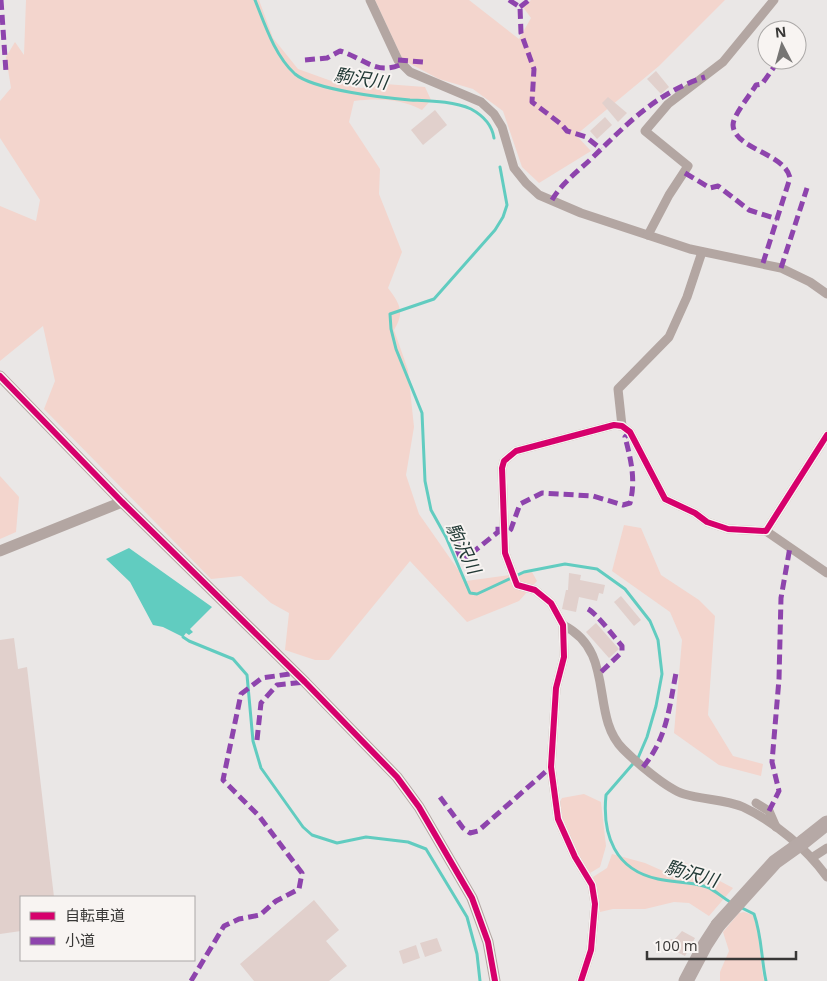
<svg xmlns="http://www.w3.org/2000/svg" width="827" height="981" font-family="'Open Sans','Noto Sans JP',sans-serif">
	<rect width="100%" height="100%" fill="#eae7e6"/>
	<g fill="#f3d5cd">
		<path d="M26,0H259L273,38L298,69L337,83L361,88L385,84L425,87L431,100L422,110C401,99 378,98 354,101L349,122L380,169L379,194L402,252L388,288C400,304 405,312 394,330L408,370L414,427L406,475L419,514L466,581L532,572L537,581L519,601L467,622L410,561L329,660H315L285,650L289,613L271,603L241,576L211,579L44,409L55,381L43,326L0,361V206L36,221L40,200L0,138V101L11,88L6,57L15,42L24,55Z"/>
		<polygon points="375,0 469,0 519,39 531,18 523,7 531,0 725,0 659,66 576,135 591,151 539,183 522,167 503,111 473,89 439,79 403,60"/>
		<polygon points="0,476 19,497 16,532 0,539"/>
		<polygon points="624,525 641,528 661,575 699,600 715,616 708,715 733,756 763,764 761,776 719,765 674,733 682,640 670,612 612,571"/>
		<path d="M584,794L601,802L606,846L600,867L590,873C571,856 564,829 558,805L562,798Z"/>
		<polygon points="612,854 645,863 663,871 675,864 684,862 733,888 709,916 689,903 674,902 645,909 613,909 600,912 593,877 607,868"/>
		<path d="M744,912L753,915C761,937 759,959 764,981H720V972L729,951L723,932L739,913Z"/>
	</g>
	<polygon fill="#61ccc0" points="129,548 212,607 190,629 193,632 189,635 186,633 183,637 163,627 153,625 130,582 106,559"/>
	<g fill="none" stroke-linecap="round" stroke-linejoin="round">
		<g stroke="#61ccc0" stroke-width="3">
			<path d="M255,0C265,25 275,56 295,74C314,90 385,98 410,100C429,101 453,101 471,109C482,115 492,125 494,138"/>
			<path d="M500,167L507,205L503,217L495,230L434,299L390,314L391,329L396,349L422,413L425,481L431,510L446,537L470,593L477,594L524,572L565,564L597,569L625,589L650,621L658,640L662,674L656,706L647,737L638,758L606,795C602,835 615,870 658,879C674,883 690,881 707,887C715,890 724,899 732,903"/>
			<polyline points="183,637 189,641 233,659 247,675 253,741 261,768 303,827 312,835 337,843 366,837 408,842 426,849 467,917 477,954 480,981"/>
			<path d="M740,907L754,914C762,936 761,958 766,981"/>
		</g>
	</g>
	<g fill="#e1d0cc">
		<polygon points="656,71 669,87 661,94 647,79"/>
		<polygon points="608,97 627,113 618,122 602,103"/>
		<polygon points="435,110 447,125 423,145 411,130"/>
		<polygon points="605,117 612,125 597,139 590,131"/>
		<polygon points="569,573 581,575 580,580 605,585 603,594 599,593 597,601 579,597 576,612 562,609 566,590 568,590"/>
		<polygon points="621,596 641,620 634,626 614,602"/>
		<polygon points="596,623 619,649 609,658 586,632"/>
		<polygon points="14,638 18,669 27,667 54,897 21,897 21,931 0,934 0,640"/>
		<polygon points="314,900 339,930 326,941 347,966 329,981 254,981 240,964"/>
		<polygon points="682,931 695,938 685,956 671,949 672,947 668,944 671,939 674,940"/>
		<polygon points="437,938 442,951 425,957 420,943"/>
		<polygon points="416,945 420,958 403,964 399,951"/>
	</g>
	<g fill="none" stroke-linecap="round" stroke-linejoin="round">
		<g stroke="#b3a6a2" stroke-width="9">
			<polyline points="370,0 398,60 410,72 481,102 494,114 502,127 514,168 526,183 539,195 581,213 690,249 781,268 810,282 827,294"/>
			<polyline points="648,235 669,195 688,166 645,131 668,104 723,62 774,0"/>
			<polyline points="622,426 618,389 669,337 687,297 702,252"/>
			<polyline points="766,531 827,573"/>
			<path d="M563,625C617,652 589,715 623,749C636,762 667,789 684,794C703,800 725,799 743,807C775,822 807,849 827,877"/>
			<polyline points="756,803 769,811 776,827"/>
			<polyline points="813,857 827,848"/>
			<polyline points="581,981 591,950 595,904 592,885 575,857 558,819 551,767 556,688 564,657 563,625 551,603 535,590 517,585 505,553 502,468 504,461 516,451 614,425 622,426 630,432 665,499 695,513 707,522 728,529 766,531 827,435"/>
		</g>
		<g stroke="#b3a6a2" stroke-width="11">
			<polyline points="0,376 122,502 305,682 397,777 419,807 472,898 488,942 495,981"/>
			<polyline points="0,551 122,502"/>
		</g>
		<g stroke="#b6a9a6" stroke-width="15">
			<polyline points="803,842 827,823"/>
			<polyline points="686,981 705,945 718,925"/>
		</g>
		<polyline stroke="#b6a9a6" stroke-width="15" points="718,925 775,862 803,842"/>
		<g stroke="#8e44ad" stroke-width="5" stroke-dasharray="10 5" stroke-linecap="butt">
			<polyline points="1,0 6,72"/>
			<polyline points="509,0 520,7 521,33 534,69 532,102 561,124 567,131 586,137 601,149"/>
			<polyline points="520,7 529,0"/>
			<polyline points="797,34 797,33"/>
			<path d="M305,60L327,58L340,51C364,58 376,76 402,64"/>
			<polyline points="398,60 423,62"/>
			<polyline points="685,173 710,188 718,186 749,210 777,219"/>
			<path d="M552,200C561,184 577,172 591,159C627,124 656,93 705,77"/>
			<path d="M763,263L790,178C785,153 734,149 733,125C733,115 751,94 756,85L762,84L779,60"/>
			<polyline points="781,268 807,188"/>
			<path d="M461,559L451,534L467,557L498,532V526L505,536L511,529L520,504L542,493L593,496L623,505L630,503C636,480 631,460 625,437L630,432"/>
			<path d="M588,609C597,614 614,637 622,646V652L600,673"/>
			<polyline points="257,740 261,703 277,685 305,682"/>
			<path d="M643,767C667,738 669,709 676,673"/>
			<polyline points="440,797 463,828 470,833 478,831 551,767"/>
			<polyline points="769,811 779,791 772,762 779,679 781,598 790,547"/>
			<polyline points="191,981 224,926 239,919 260,915 276,901 299,889 302,873 259,816 223,780 241,694 262,678 296,673"/>
		</g>
		<g stroke="#f8f4f2" stroke-width="9">
			<g id="cycleway">
				<polyline points="0,376 122,502 305,682 397,777 419,807 472,898 488,942 495,981"/>
				<polyline points="581,981 591,950 595,904 592,885 575,857 558,819 551,767 556,688 564,657 563,625 551,603 535,590 517,585 505,553 502,468 504,461 516,451 614,425 622,426 630,432 665,499 695,513 707,522 728,529 766,531 827,435"/>
			</g>
		</g>
		<use href="#cycleway" stroke="#d6006c" stroke-width="6"/>
	</g>
	<g text-anchor="middle" dominant-baseline="central" stroke-width="4" stroke-linejoin="round" paint-order="stroke">
		<g font-size="18" font-style="italic" fill="#213935" stroke="#f8f4f2">
			<text transform="translate(361 78) rotate(9)">駒沢川</text>
			<text transform="translate(464 548) rotate(64)">駒沢川</text>
			<text transform="translate(692 873) rotate(16)">駒沢川</text>
		</g>
	</g>
	<rect x="20" y="896" width="175" height="65" fill="#f8f4f2" stroke="#aba8a7"/>
	<rect x="30" y="912" width="25" height="8" fill="#d6006c" stroke="#aba8a7"/>
	<text x="65" y="921" font-size="15" fill="#383736">自転車道</text>
	<rect x="30" y="937" width="25" height="8" fill="#8e44ad" stroke="#aba8a7"/>
	<text x="65" y="946" font-size="15" fill="#383736">小道</text>
	<g transform="translate(782 45) rotate(354)"><circle r="24" fill="#f8f4f2" stroke="#aba8a7"/>
	<path d="M0-4L9 19L0 12L-9 19Z" fill="#767574"/>
	<text y="-8" font-size="14" font-weight="bold" text-anchor="middle" fill="#383736">N</text>
	</g>
	<path d="M647 951v8h149v-8" fill="none" stroke="#383736" stroke-width="2.5"/>
	<text x="654" y="951" font-size="15" fill="#383736" stroke="#f8f4f2" stroke-width="4" paint-order="stroke">100 m</text>
</svg>
